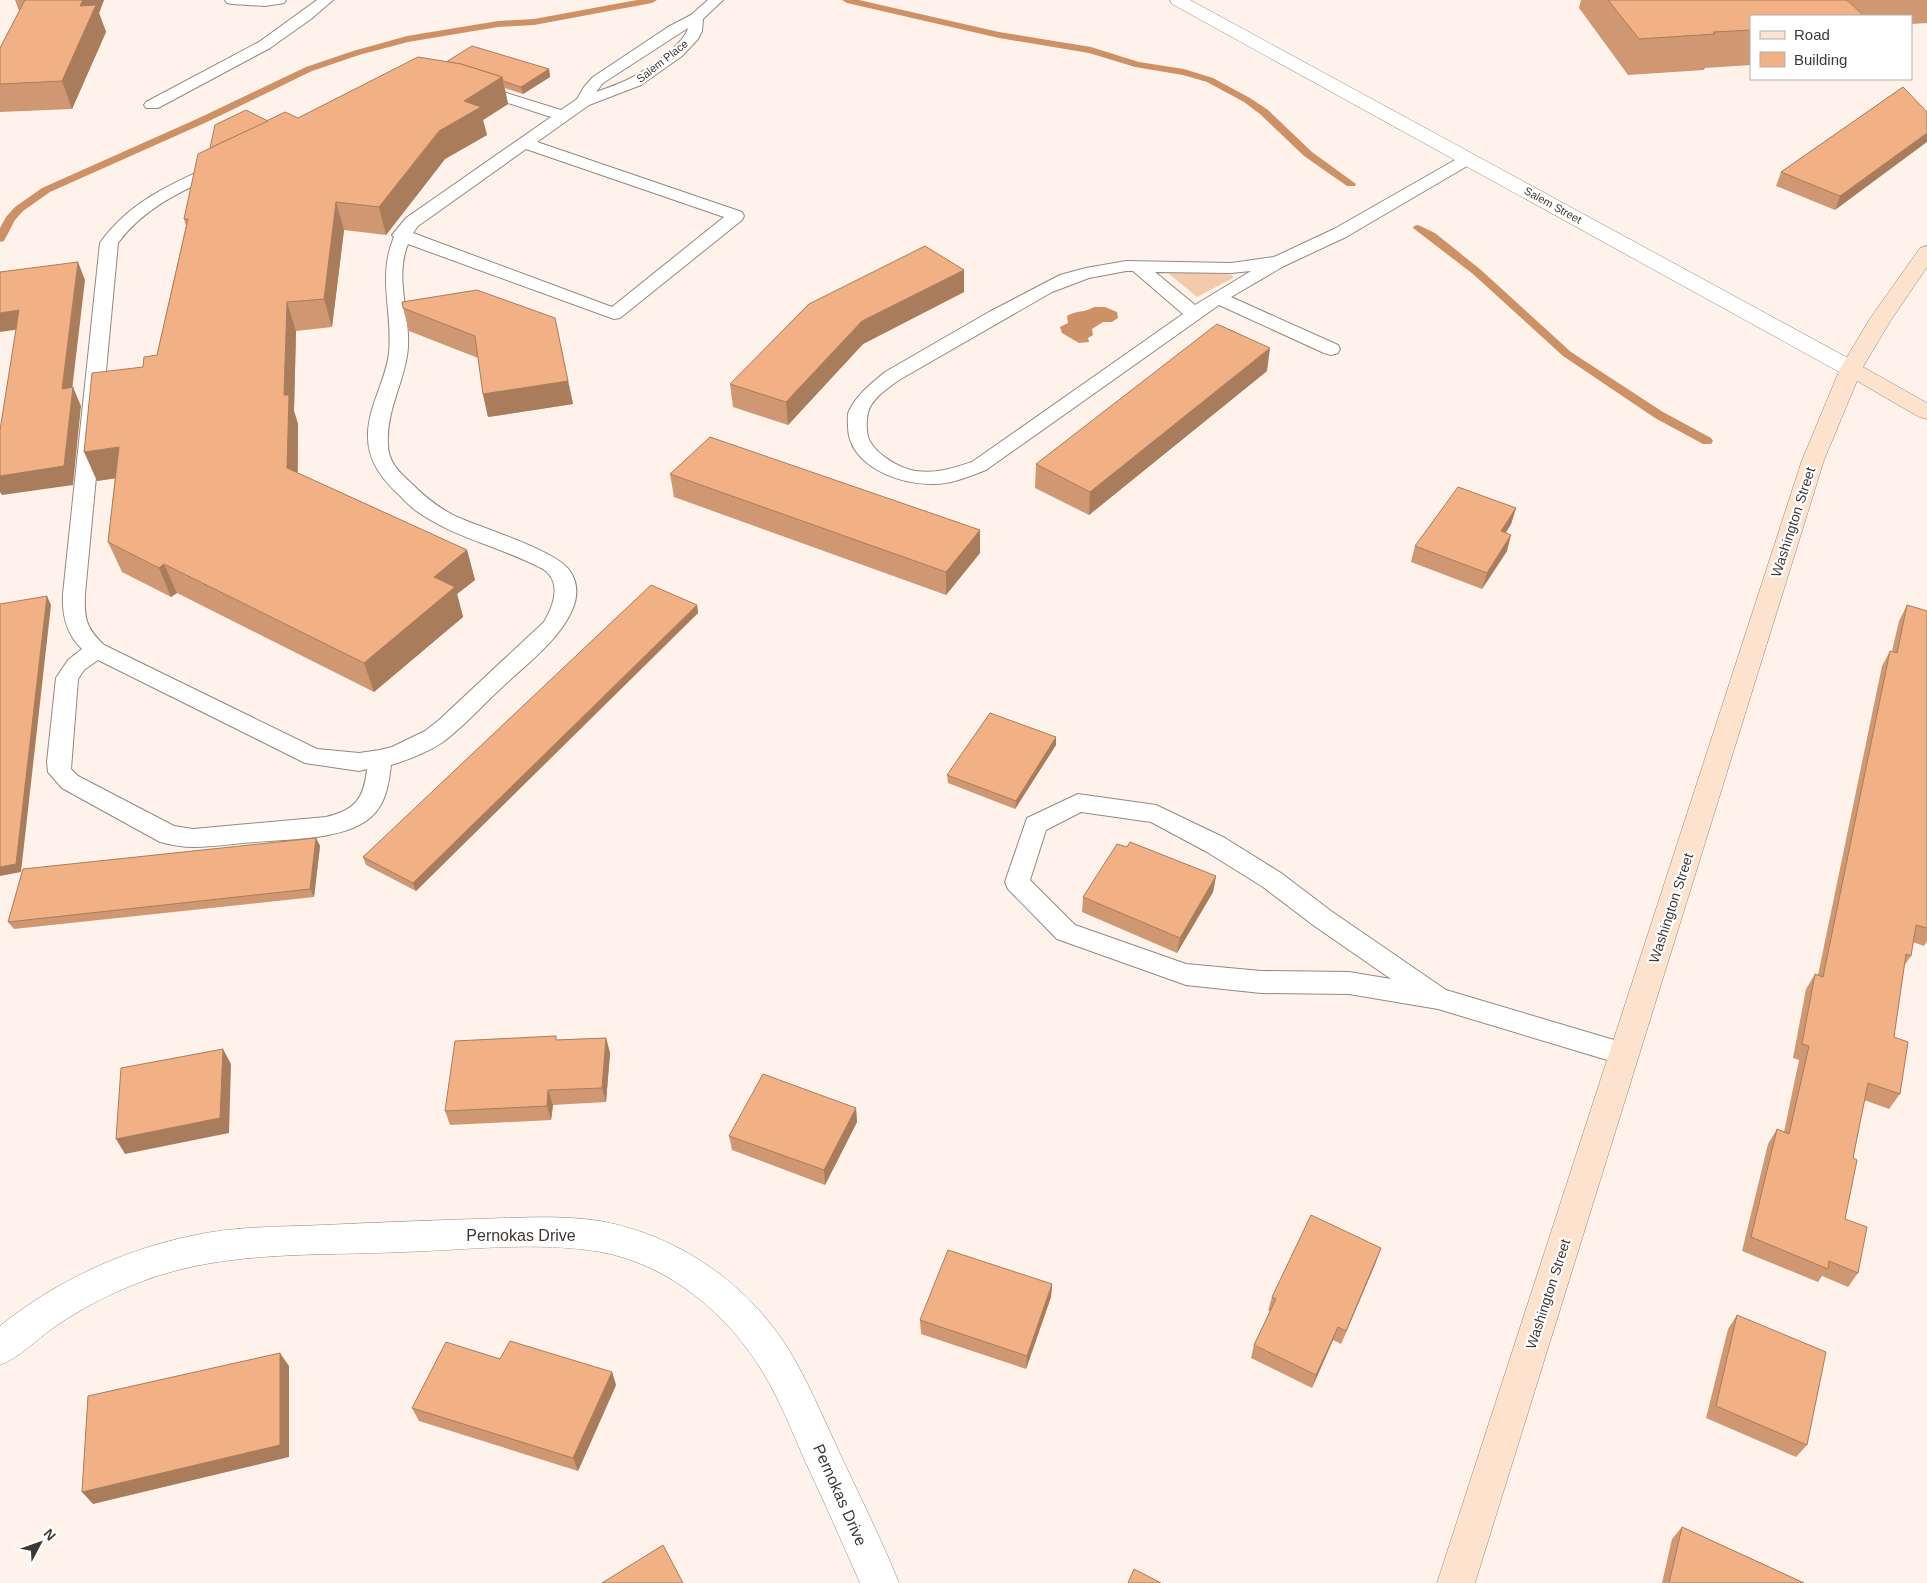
<svg xmlns="http://www.w3.org/2000/svg" width="1927" height="1583" font-family="Arial,sans-serif">
	<rect width="100%" height="100%" fill="#fff2ea"/>
	<polygon fill="#f4caad" points="1174,271 1226,274 1232,275 1233,278 1197,297 1169,274"/>
	<path fill="#ce9165" d="M1094,307H1105L1117,312L1118,318L1112,322H1103L1092,329L1093,335L1088,338L1089,342L1079,343L1062,333L1060,327L1068,323L1067,316C1076,310 1085,313 1094,307Z"/>
	<g fill="none" stroke-linecap="round" stroke-linejoin="round">
		<g fill="#ce9165" fill-rule="evenodd">
			<polygon points="637,0 657,0 652,3 534,25 498,27 408,42 359,55 312,71 207,122 50,192 23,211 15,220 4,241 0,242 0,228 6,217 15,207 42,188 199,118 306,67 353,51 407,36 498,21 534,19"/>
			<polygon points="842,0 859,0 999,32 1091,47 1139,62 1184,69 1213,78 1250,98 1268,110 1312,152 1356,184 1355,186 1347,186 1304,156 1260,114 1244,102 1207,82 1183,75 1135,67 1089,53 999,38 847,3"/>
			<polygon points="1418,225 1435,233 1481,270 1571,352 1663,412 1711,438 1713,441 1711,444 1703,444 1655,418 1563,356 1473,274 1413,228 1414,226"/>
		</g>
		<g stroke="#96887f" stroke-width="2">
			<g id="service">
				<polygon points="225,0 286,0 284,3 265,6 232,4 227,3"/>
				<polygon points="317,0 333,0 311,19 270,48 158,108 146,108 144,105 146,102 259,42"/>
				<path d="M708,0H723L703,19L702,31L698,39L682,56L641,85L589,105L537,142L742,212L744,216L742,220L620,318L614,319L408,244C393,280 413,319 407,356C402,386 386,413 388,444C388,461 398,471 410,482C424,496 437,507 455,516C481,528 556,550 570,571C578,583 578,597 572,610C559,641 523,667 498,691C480,708 463,727 443,742C428,752 408,760 391,765C389,783 386,804 371,817C346,840 288,839 256,842C236,843 215,847 194,847C183,847 171,845 160,842L62,788L48,772L47,762L56,678L68,660L82,649C66,634 62,615 63,594L100,243C129,202 171,184 215,164H227L229,167L227,170C186,189 145,206 118,243L85,594C84,618 86,628 104,645L317,749L359,753L380,750L392,747L425,731L439,720L544,622C554,605 562,582 543,569C502,547 453,538 415,510C408,505 403,498 396,492C379,475 367,458 368,433C369,405 386,380 389,353C393,312 377,277 394,237L392,235L406,218L551,117L471,91L468,88L471,85H481L561,110L577,99L584,87L593,77L668,27L691,15ZM688,28C685,44 644,72 629,79C619,84 607,88 596,92L603,83ZM526,149L724,217L612,307L413,233L418,226ZM98,660L305,763L359,771L367,769C364,799 355,810 326,817L193,829L174,826L78,776L71,769L78,679L84,670Z"/>
				<path d="M1468,154L1474,156L1476,159L1474,162L1346,237L1284,266L1231,297L1338,345L1340,349L1338,353L1331,355L1324,353L1219,305L986,470C970,476 952,484 934,484C900,485 848,466 848,426C848,422 847,415 849,411C856,395 872,383 885,372L989,312L1060,275L1086,268L1126,261L1231,263L1274,257L1334,229L1462,156ZM1126,271H1133L1183,314L972,462C953,468 936,474 916,471C901,469 879,456 871,443C866,437 866,421 868,413C871,399 888,388 899,380L1052,292L1089,278ZM1251,271L1195,305L1155,272L1231,273Z"/>
				<path d="M1078,794L1156,805L1225,838L1281,873L1331,911L1446,990L1624,1043L1633,1046L1637,1054L1633,1062L1624,1065L1438,1009L1349,994L1261,993L1186,985L1057,939L1008,889L1005,882L1027,818ZM1081,812L1151,822L1207,852L1263,887L1313,925L1391,979L1349,972L1261,971L1186,964L1075,925L1030,880L1046,830Z"/>
			</g>
		</g>
		<g stroke="#96887f" stroke-width="1">
			<path id="minor" d="M505,1218C537,1217 568,1216 600,1221C678,1235 747,1283 789,1350C807,1380 821,1413 836,1445C857,1491 880,1536 899,1583H860C842,1542 824,1501 805,1461C792,1431 780,1401 764,1374C728,1314 670,1265 601,1252C538,1241 466,1250 403,1252C316,1256 225,1250 143,1281C111,1293 80,1309 53,1328C35,1341 20,1357 0,1365V1326C54,1282 123,1250 191,1236C234,1226 279,1227 323,1225C384,1222 444,1220 505,1218Z"/>
		</g>
		<g stroke="#96887f" stroke-width="1">
			<polygon id="tertiary" points="1170,0 1190,0 1859,364 1862,369 1859,374 1851,376 1843,374 1172,4"/>
		</g>
		<g stroke="#96887f" stroke-width="1">
			<polygon id="secondary" points="1927,246 1927,267 1891,320 1863,367 1927,403 1927,419 1919,417 1857,381 1824,460 1475,1583 1437,1583 1802,460 1840,369 1869,320 1920,248"/>
		</g>
		<use href="#service" fill="#fff" fill-rule="evenodd"/>
		<use href="#minor" fill="#fff" fill-rule="evenodd"/>
		<use href="#tertiary" fill="#fff" fill-rule="evenodd"/>
		<use href="#secondary" fill="#fde2ce" fill-rule="evenodd"/>
	</g>
	<g fill="#cf9872">
		<polygon points="15,0 104,0 99,13 106,32 72,109 0,112 0,48 19,11"/>
		<polygon points="1581,0 1927,0 1927,23 1911,24 1911,16 1751,16 1751,65 1705,68 1704,70 1628,75 1579,8"/>
		<polygon points="446,62 549,69 550,77 523,94 505,88 508,104 483,120 487,135 445,159 386,235 344,230 332,327 296,331 294,411 298,424 298,473 467,550 475,580 457,594 463,617 374,692 177,593 171,597 122,572 108,542 115,478 97,481 143,367 157,355 186,226 184,219 268,121 298,118"/>
		<polygon points="1903,87 1835,210 1776,186 1781,172"/>
		<polygon points="964,292 863,344 788,425 733,407 730,384"/>
		<polygon points="403,308 555,318 573,404 488,417 483,394 478,358 409,331"/>
		<polygon points="1267,371 1089,515 1035,488 1036,464"/>
		<polygon points="670,474 980,553 946,595 674,497"/>
		<polygon points="1516,508 1511,524 1506,533 1507,551 1482,589 1411,562 1415,546"/>
		<polygon points="697,605 698,613 416,891 366,865 363,857"/>
		<polygon points="1907,605 1927,611 1927,941 1924,946 1913,942 1911,956 1904,966 1894,1037 1900,1094 1889,1109 1864,1100 1853,1158 1845,1219 1858,1273 1848,1287 1822,1276 1818,1282 1742,1251 1768,1144 1777,1129 1784,1132 1799,1060 1793,1058 1806,989 1815,974 1818,975 1882,666 1890,651 1892,651 1899,621"/>
		<polygon points="1056,737 1056,745 1015,809 948,783 947,775"/>
		<polygon points="316,838 320,846 314,897 14,929 8,922"/>
		<polygon points="1127,847 1216,876 1213,892 1177,953 1082,912 1083,897"/>
		<polygon points="606,1038 610,1053 606,1102 553,1105 551,1120 450,1125 445,1111 557,1040"/>
		<polygon points="856,1108 857,1122 825,1185 732,1150 729,1136"/>
		<polygon points="1376,1262 1341,1344 1333,1340 1312,1388 1251,1358 1254,1345 1270,1311 1268,1311 1272,1297"/>
		<polygon points="1052,1284 1051,1297 1026,1369 921,1334 920,1320"/>
		<polygon points="1737,1315 1807,1445 1796,1457 1706,1418 1728,1329"/>
		<polygon points="500,1359 612,1372 616,1385 578,1471 419,1421 412,1408"/>
		<polygon points="1682,1527 1804,1583 1662,1583 1672,1539"/>
	</g>
	<g fill="#a97c5c">
		<polygon points="83,0 104,0 99,13 106,32 72,109 62,81 80,6"/>
		<polygon points="549,69 550,77 523,94 521,87"/>
		<polygon points="502,77 508,104 483,120 487,135 445,159 386,235 379,207 464,101"/>
		<polygon points="1927,133 1927,142 1835,210 1840,196"/>
		<polygon points="336,202 344,230 332,327 324,299"/>
		<polygon points="78,262 85,280 70,407 62,389"/>
		<polygon points="964,270 964,292 863,344 788,425 786,402 862,321"/>
		<polygon points="287,302 296,331 294,411 298,424 297,498 287,468 284,395"/>
		<polygon points="19,310 27,328 0,332 0,313"/>
		<polygon points="1270,348 1267,371 1089,515 1090,492"/>
		<polygon points="568,381 573,404 488,417 483,394"/>
		<polygon points="73,387 81,406 73,485 2,495 0,492 0,476"/>
		<polygon points="119,447 131,476 97,481 84,452"/>
		<polygon points="1516,508 1511,524 1496,547 1501,531"/>
		<polygon points="980,530 980,553 946,595 946,572"/>
		<polygon points="1511,535 1507,551 1482,589 1487,573"/>
		<polygon points="467,550 475,580 457,594 463,617 374,692 364,663 434,577"/>
		<polygon points="164,564 177,593 171,597 159,568"/>
		<polygon points="47,596 51,605 21,872 0,876 0,867"/>
		<polygon points="697,605 698,613 416,891 413,883"/>
		<polygon points="1056,737 1056,745 1015,809 1016,801"/>
		<polygon points="316,838 320,846 314,897 310,889"/>
		<polygon points="1216,876 1213,892 1177,953 1180,938"/>
		<polygon points="606,1038 610,1053 606,1102 602,1088"/>
		<polygon points="223,1049 231,1064 229,1133 125,1154 116,1139"/>
		<polygon points="548,1090 553,1105 551,1120 547,1106"/>
		<polygon points="856,1108 857,1122 825,1185 824,1170"/>
		<polygon points="1381,1248 1376,1262 1341,1344 1346,1331"/>
		<polygon points="1052,1284 1051,1297 1026,1369 1027,1356"/>
		<polygon points="1338,1327 1333,1340 1312,1388 1316,1375"/>
		<polygon points="280,1353 289,1366 289,1457 93,1504 82,1492"/>
		<polygon points="612,1372 616,1385 578,1471 573,1458"/>
	</g>
	<g fill="#f1b184" stroke="#a97c5c">
		<polygon points="25,0 83,0 80,6 96,5 62,81 0,84 0,48"/>
		<polygon points="1608,0 1847,0 1864,16 1751,16 1751,30 1713,32 1715,34 1639,39"/>
		<polygon points="472,46 549,69 521,87 503,81 502,77 461,64 446,62"/>
		<polygon points="418,57 461,64 502,77 464,101 481,107 439,131 379,207 336,202 324,299 287,302 284,395 289,395 287,468 467,550 434,577 455,587 364,663 164,564 159,568 108,542 119,447 84,452 92,373 143,367 144,357 157,355 188,219 184,219 198,154 285,112 298,118"/>
		<polygon points="1903,87 1927,112 1927,133 1840,196 1781,172"/>
		<polygon points="246,110 268,121 210,148 215,125"/>
		<polygon points="925,246 964,270 862,321 786,402 730,384 809,304"/>
		<polygon points="78,262 62,389 73,387 64,466 0,476 0,430 19,310 0,313 0,272"/>
		<polygon points="477,290 555,318 568,381 483,394 475,336 403,308 402,302"/>
		<polygon points="1217,324 1270,348 1090,492 1036,464"/>
		<polygon points="710,437 980,530 946,572 670,474"/>
		<polygon points="1458,487 1516,508 1501,531 1511,535 1487,573 1415,546"/>
		<polygon points="651,585 697,605 413,883 363,857"/>
		<polygon points="47,596 16,864 0,867 0,604"/>
		<polygon points="1907,605 1927,611 1927,928 1916,925 1911,956 1906,954 1894,1037 1908,1042 1900,1094 1868,1083 1853,1158 1857,1160 1845,1219 1867,1227 1858,1273 1829,1261 1828,1269 1751,1237 1777,1129 1789,1134 1809,1046 1802,1044 1815,974 1823,977 1890,651 1897,653"/>
		<polygon points="990,713 1056,737 1016,801 947,775"/>
		<polygon points="316,838 310,889 8,922 23,869"/>
		<polygon points="1130,842 1216,876 1180,938 1083,897 1117,844 1127,847"/>
		<polygon points="556,1036 556,1040 606,1038 602,1088 548,1090 547,1106 445,1111 455,1041"/>
		<polygon points="223,1049 220,1118 116,1139 121,1068"/>
		<polygon points="763,1074 856,1108 824,1170 729,1136"/>
		<polygon points="1311,1215 1381,1248 1346,1331 1338,1327 1316,1375 1254,1345 1276,1299 1272,1297"/>
		<polygon points="948,1250 1052,1284 1027,1356 920,1320"/>
		<polygon points="1737,1315 1826,1352 1807,1445 1716,1406"/>
		<polygon points="510,1341 612,1372 573,1458 412,1408 446,1342 500,1359"/>
		<polygon points="280,1353 280,1445 82,1492 88,1396"/>
		<polygon points="1682,1527 1804,1583 1669,1583"/>
		<polygon points="663,1545 683,1583 602,1583"/>
		<polygon points="1134,1569 1161,1583 1128,1583"/>
	</g>
	<g text-anchor="middle" dominant-baseline="central" stroke-width="4.5" stroke-linejoin="round" paint-order="stroke">
		<g font-size="11" fill="#3e3834" stroke="#fff">
			<text transform="translate(662 61) rotate(-38)">Salem Place</text>
			<text transform="translate(1553 205) rotate(29)">Salem Street</text>
		</g>
		<g font-size="14" fill="#3e3834" stroke="#fff">
			<text transform="translate(1793 522) rotate(-72)">Washington Street</text>
			<text transform="translate(1671 908) rotate(-72)">Washington Street</text>
			<text transform="translate(1548 1294) rotate(-72)">Washington Street</text>
		</g>
		<g font-size="16" fill="#3e3834" stroke="#fff">
			<text x="521" y="1235">Pernokas Drive</text>
			<text transform="translate(840 1495) rotate(66)">Pernokas Drive</text>
		</g>
	</g>
	<rect x="1750" y="15" width="162" height="65" fill="#ffffff" stroke="#b2afae"/>
	<rect x="1760" y="31" width="25" height="8" fill="#fde2ce" stroke="#b2afae"/>
	<text x="1794" y="40" font-size="15" fill="#3e3834">Road</text>
	<rect x="1760" y="52" width="25" height="15" fill="#f1b184" stroke="#b2afae"/>
	<text x="1794" y="65" font-size="15" fill="#3e3834">Building</text>
	<g transform="translate(40 1543) rotate(49)" stroke="#ffffff" stroke-width="4" paint-order="stroke">
	<path d="M0-4L9 19L0 12L-9 19Z" fill="#3e3834"/>
	<text y="-8" font-size="14" font-weight="bold" text-anchor="middle" fill="#3e3834">N</text>
	</g>
</svg>
